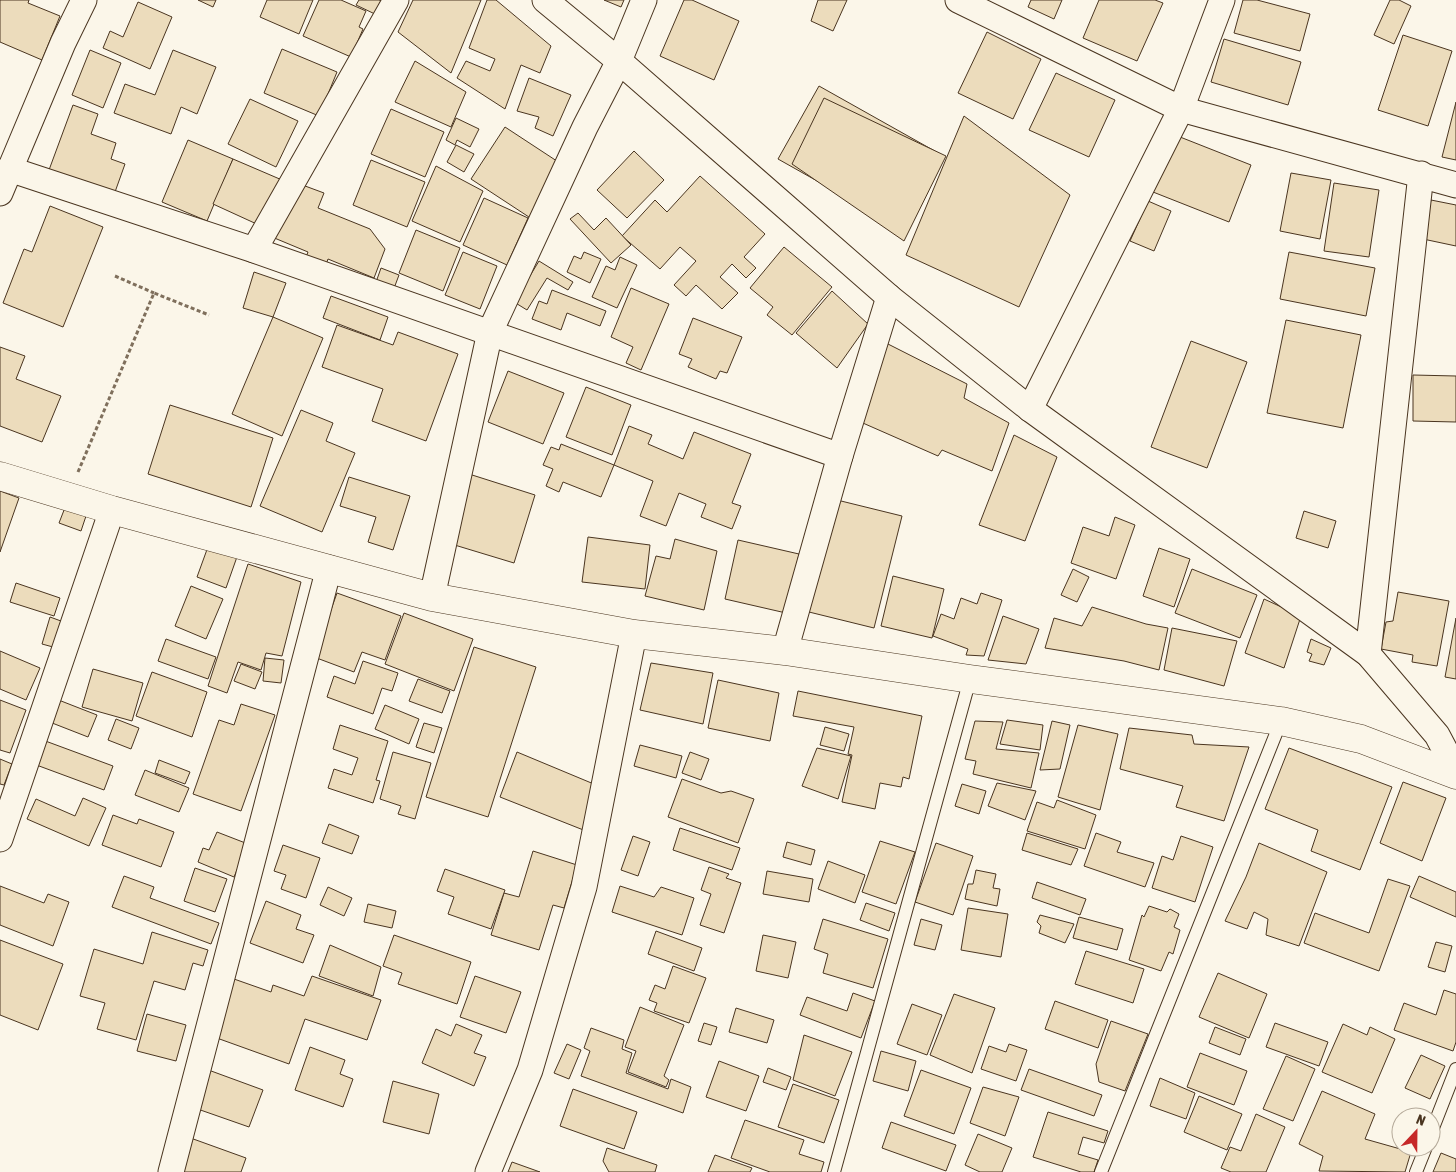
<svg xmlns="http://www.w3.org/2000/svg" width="1456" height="1172" font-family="'Asap Condensed',sans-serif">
	<rect width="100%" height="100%" fill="#fbf6e9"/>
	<g fill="#ecdcbc" stroke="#4a3520">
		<polygon points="0,0 29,0 28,3 60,16 42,60 0,42"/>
		<polygon points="198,0 216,0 213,7"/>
		<polygon points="267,0 313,0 299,34 260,17"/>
		<polygon points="319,0 341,0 366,11 359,27 363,29 351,57 303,36"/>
		<polygon points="359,0 379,0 384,2 377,15 356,5"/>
		<polygon points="413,0 481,0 451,73 398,32"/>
		<polygon points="487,0 496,0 551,46 540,73 521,65 505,109 457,78 466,61 490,71 495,59 469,48"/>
		<polygon points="604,0 624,0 621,7"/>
		<polygon points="684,0 692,0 739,21 714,80 660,56"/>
		<polygon points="818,0 847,0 833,31 811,21"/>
		<polygon points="1031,0 1062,0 1054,19 1028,7"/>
		<polygon points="1099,0 1155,0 1163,3 1137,61 1083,38"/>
		<polygon points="1243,0 1257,0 1310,14 1300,51 1234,33"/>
		<polygon points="1390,0 1399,0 1411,6 1394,44 1374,35"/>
		<polygon points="138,2 172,17 150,69 103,48 110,31 123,37"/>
		<polygon points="987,32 1041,59 1013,119 958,93"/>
		<polygon points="1403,35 1452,51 1428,126 1378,110"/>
		<polygon points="1224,39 1301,62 1288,105 1211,82"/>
		<polygon points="282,49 337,72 319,116 264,93"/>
		<polygon points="90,50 121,63 103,108 72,95"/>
		<polygon points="173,50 216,67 197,114 181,107 171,134 114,113 125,84 155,95"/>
		<polygon points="415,61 466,92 451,127 395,102"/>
		<polygon points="1056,73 1115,100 1089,157 1029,130"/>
		<polygon points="529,78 571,95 553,136 535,128 539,117 517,111"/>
		<polygon points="819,86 940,154 899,227 778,159"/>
		<polygon points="824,98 946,156 904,241 792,164"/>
		<polygon points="250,99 298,121 276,167 228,144"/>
		<polygon points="1456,102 1456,160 1442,157"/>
		<polygon points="73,105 98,114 91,134 116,143 111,159 125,164 115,192 49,170"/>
		<polygon points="391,109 444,132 425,177 371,154"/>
		<polygon points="964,116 1070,195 1019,307 906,255"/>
		<polygon points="456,118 479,129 470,147 457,140 455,145 446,140"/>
		<polygon points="505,127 569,169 535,221 471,179"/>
		<polygon points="1175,135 1251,165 1229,222 1153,192"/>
		<polygon points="188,140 233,159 207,221 162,202"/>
		<polygon points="456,145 474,154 464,172 447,162"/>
		<polygon points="634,151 664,180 627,218 597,190"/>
		<polygon points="233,159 282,180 261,226 213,204"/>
		<polygon points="371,160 425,182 407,227 353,205"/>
		<polygon points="436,166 483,191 460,242 412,221"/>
		<polygon points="1291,173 1331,180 1320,239 1280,231"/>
		<polygon points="700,176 765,234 744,257 756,268 746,278 732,264 720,277 738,293 722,309 696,285 686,296 674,285 696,261 680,247 660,269 622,236 655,200 667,212"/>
		<polygon points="297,183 324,193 318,208 370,229 385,249 374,278 328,259 324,270 304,262 308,252 272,237"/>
		<polygon points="1334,183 1379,190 1369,257 1324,251"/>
		<polygon points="484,198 528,218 507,265 463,245"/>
		<polygon points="1431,200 1456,205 1456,246 1423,239"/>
		<polygon points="1148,201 1171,211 1154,251 1130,241"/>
		<polygon points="50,206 103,227 63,327 3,303 24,249 32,252"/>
		<polygon points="578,213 594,230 606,218 631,245 611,263 570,219"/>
		<polygon points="416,230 460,248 443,291 399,273"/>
		<polygon points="784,247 832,287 792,335 767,315 773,307 750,288"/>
		<polygon points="463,252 497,266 480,309 445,295"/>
		<polygon points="584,252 601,259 590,283 567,272 574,256 581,259"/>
		<polygon points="1289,252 1375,268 1366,316 1280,299"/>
		<polygon points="620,257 637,265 617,308 592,297 606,266 615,270"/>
		<polygon points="539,261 573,282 568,290 547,278 527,310 514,302"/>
		<polygon points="381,268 399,275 393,291 375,285"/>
		<polygon points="254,272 286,283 273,317 243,308"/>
		<polygon points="631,288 669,304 641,370 626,363 633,347 611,337"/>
		<polygon points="552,290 606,311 600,326 567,313 561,330 532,319 539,301 547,304"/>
		<polygon points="832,291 868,324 837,368 796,333"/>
		<polygon points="331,296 388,317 380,340 323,318"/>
		<polygon points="273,317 323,338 282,436 232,414"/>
		<polygon points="693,318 742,337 727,373 720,371 716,379 688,367 692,359 679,354"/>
		<polygon points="1286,320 1361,335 1343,428 1267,413"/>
		<polygon points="337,325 393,345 398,332 458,354 426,441 372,421 383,389 322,367"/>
		<polygon points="1191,341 1247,362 1207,468 1151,447"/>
		<polygon points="886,343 967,384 964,398 1009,423 992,471 942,450 938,456 856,420"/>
		<polygon points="0,347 25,356 16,379 61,396 42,442 0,426"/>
		<polygon points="508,371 564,393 543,444 488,422"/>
		<polygon points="1413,375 1456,376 1456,422 1413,421"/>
		<polygon points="586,387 631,405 612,455 566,437"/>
		<polygon points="170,405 273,438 251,507 148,474"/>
		<polygon points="301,410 333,423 326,441 355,453 322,532 260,506"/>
		<polygon points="629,426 652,435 648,444 683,459 694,432 751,454 732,503 741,506 732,529 701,517 706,504 679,493 666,526 640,516 653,481 614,465"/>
		<polygon points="1014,435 1057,457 1025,541 979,525"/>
		<polygon points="561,444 614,465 601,497 563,482 559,492 546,486 553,469 543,465 551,447 559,450"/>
		<polygon points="469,474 535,495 514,563 448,543"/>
		<polygon points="349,477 410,496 393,550 368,542 376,517 340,506"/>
		<polygon points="0,491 19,498 0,552"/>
		<polygon points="837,500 902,516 874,628 809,612"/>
		<polygon points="66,505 87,513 81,531 59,523"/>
		<polygon points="1304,511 1336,521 1328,548 1296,538"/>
		<polygon points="1115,517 1135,525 1116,579 1071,563 1083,527 1109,536"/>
		<polygon points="588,537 650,545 645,589 582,582"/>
		<polygon points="675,539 717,551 704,610 645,596 656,556 670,559"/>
		<polygon points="738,540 799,554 786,613 725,599"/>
		<polygon points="209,544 238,554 226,588 197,577"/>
		<polygon points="1159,548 1190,559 1174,607 1143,596"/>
		<polygon points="248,564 301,582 282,656 266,653 261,670 238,662 227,693 208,686"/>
		<polygon points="1073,569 1089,577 1077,602 1061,595"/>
		<polygon points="1192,569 1257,595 1240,638 1175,613"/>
		<polygon points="893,576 944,589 932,638 881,626"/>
		<polygon points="16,583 60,598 54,616 10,602"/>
		<polygon points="191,586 223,599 206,639 175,626"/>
		<polygon points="1398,592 1449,601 1437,666 1412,662 1413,655 1381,649 1386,622 1393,621"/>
		<polygon points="337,593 401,616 385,660 362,652 354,672 314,657"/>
		<polygon points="981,593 1002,600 984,656 966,655 968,649 933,636 941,614 954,619 961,598 977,604"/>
		<polygon points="1264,599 1301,616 1284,668 1245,653"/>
		<polygon points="1092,607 1146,624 1168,628 1159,670 1124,661 1045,648 1054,618 1082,626"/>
		<polygon points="404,613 473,639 454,691 385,664"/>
		<polygon points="1003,616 1039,629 1026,664 988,660"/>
		<polygon points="50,617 61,621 53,647 42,644"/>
		<polygon points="1456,618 1456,679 1445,677"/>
		<polygon points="1172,628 1237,641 1224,686 1164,670"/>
		<polygon points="166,639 216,657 208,679 158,661"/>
		<polygon points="1311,639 1331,648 1324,665 1309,661 1312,654 1307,652"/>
		<polygon points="474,647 536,667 488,817 426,797"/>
		<polygon points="0,651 40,668 26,700 0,689"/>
		<polygon points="265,658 284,660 281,683 263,681"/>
		<polygon points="363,661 398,673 392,691 382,688 373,714 327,697 334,676 355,684"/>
		<polygon points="651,663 713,673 703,724 640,710"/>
		<polygon points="241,664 262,672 255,689 234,681"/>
		<polygon points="93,669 143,683 132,721 82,707"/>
		<polygon points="152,672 207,692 192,737 136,716"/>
		<polygon points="418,679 450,691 442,713 409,701"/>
		<polygon points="718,680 779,693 770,741 708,728"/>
		<polygon points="798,691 922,716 909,779 903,777 901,787 880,783 875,809 842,802 852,755 848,754 854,727 793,716"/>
		<polygon points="56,699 97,715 88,737 47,721"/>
		<polygon points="0,700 26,710 10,753 0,750"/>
		<polygon points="241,704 275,715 241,811 193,794 219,720 234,725"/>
		<polygon points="385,705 419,719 409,744 375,729"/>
		<polygon points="116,719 139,728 131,749 108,740"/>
		<polygon points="1007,720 1043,725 1040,750 1000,744"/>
		<polygon points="975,721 1003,722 996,749 1039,753 1031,788 973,774 976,761 965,759"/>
		<polygon points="1052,721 1070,725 1060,769 1040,770"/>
		<polygon points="424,723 442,728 434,753 416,747"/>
		<polygon points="340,725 388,741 376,780 380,781 373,803 328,788 334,769 352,775 358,758 333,749"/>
		<polygon points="1078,725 1118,734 1100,810 1058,797"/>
		<polygon points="825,727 849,734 844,751 820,745"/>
		<polygon points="1129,728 1192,735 1194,744 1249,747 1224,821 1176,807 1183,786 1120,769"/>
		<polygon points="40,739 113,766 104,790 31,763"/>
		<polygon points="640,745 682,756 676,778 634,766"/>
		<polygon points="817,748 851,756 838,799 802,786"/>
		<polygon points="1289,748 1392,787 1360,870 1311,851 1318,830 1265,809"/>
		<polygon points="393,752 431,763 415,819 398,814 401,806 380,799"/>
		<polygon points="517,752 601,787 591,833 500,797"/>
		<polygon points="690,752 709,759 701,780 682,773"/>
		<polygon points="0,759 12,764 4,785 0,784"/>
		<polygon points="159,760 190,772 185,784 155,773"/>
		<polygon points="145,770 189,788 179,812 135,795"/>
		<polygon points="682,779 721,793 731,791 754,799 738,843 668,817"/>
		<polygon points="1403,782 1446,798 1422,861 1380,843"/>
		<polygon points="997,783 1036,791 1025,820 988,806"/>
		<polygon points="962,784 986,791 979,814 955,806"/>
		<polygon points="83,798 106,808 89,846 27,819 36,799 75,816"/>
		<polygon points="1057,800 1096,815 1085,849 1027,831 1037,802 1054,808"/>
		<polygon points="113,815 137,824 139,819 174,832 161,867 102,845"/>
		<polygon points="329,824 359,836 352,854 322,843"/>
		<polygon points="680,828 740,848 732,870 673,850"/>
		<polygon points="217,832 248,844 234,877 198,862 203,848 209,850"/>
		<polygon points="1027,833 1078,849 1071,865 1022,850"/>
		<polygon points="1096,833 1121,842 1117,852 1154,863 1145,887 1084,866"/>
		<polygon points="633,836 650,842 638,876 621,870"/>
		<polygon points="1181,836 1213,847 1195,902 1152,888 1162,856 1173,860"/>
		<polygon points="880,841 915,852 896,904 862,892"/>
		<polygon points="787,842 815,850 811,865 783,857"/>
		<polygon points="936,843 973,856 953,915 915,902"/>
		<polygon points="1259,843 1327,872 1299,946 1266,935 1268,919 1254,912 1247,929 1225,921 1246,877"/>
		<polygon points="283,845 320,858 306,898 281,889 286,875 274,871"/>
		<polygon points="533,851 577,865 564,908 553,905 539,950 491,935 504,893 519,897"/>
		<polygon points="828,861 865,875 855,903 818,889"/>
		<polygon points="709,867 729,874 726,878 741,883 724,933 700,925 711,894 701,890"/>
		<polygon points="195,868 227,879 215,912 184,901"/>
		<polygon points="445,869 505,890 491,929 448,914 454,897 437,891"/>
		<polygon points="976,870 996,874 993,888 1000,889 997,906 965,899 968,884 973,884"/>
		<polygon points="767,871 813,879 809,902 763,894"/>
		<polygon points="124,876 154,887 150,898 219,923 211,944 112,907"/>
		<polygon points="1419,876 1456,892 1456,917 1410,897"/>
		<polygon points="1388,879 1410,886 1379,971 1304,943 1315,913 1369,933"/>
		<polygon points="1037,882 1086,899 1080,915 1032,898"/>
		<polygon points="0,886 44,903 48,894 69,902 53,946 0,925"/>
		<polygon points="620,886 654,897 661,887 694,898 682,935 612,912"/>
		<polygon points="328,887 352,898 344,916 320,905"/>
		<polygon points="266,901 301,915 296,929 314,935 303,963 250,943"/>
		<polygon points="866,903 895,913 889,931 860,920"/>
		<polygon points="368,904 396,911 392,928 364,922"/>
		<polygon points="1149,906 1167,912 1170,909 1179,914 1174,927 1180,930 1173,954 1169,952 1161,971 1129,960 1142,915 1144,917"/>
		<polygon points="968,908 1008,914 1001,957 961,950"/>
		<polygon points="1040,915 1074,924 1065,943 1039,933 1041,926 1037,922"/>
		<polygon points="1079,917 1123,929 1117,950 1073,938"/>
		<polygon points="823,919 888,939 873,988 823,973 828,954 814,949"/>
		<polygon points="921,919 942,925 935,950 914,945"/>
		<polygon points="656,931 702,948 694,971 648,954"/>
		<polygon points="152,932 208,950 203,966 193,963 185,990 154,981 136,1040 97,1029 105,1003 80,996 94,949 143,964"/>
		<polygon points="394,935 471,962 457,1004 398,984 402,973 383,966"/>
		<polygon points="763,935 796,942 788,978 756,971"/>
		<polygon points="0,940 63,964 38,1030 0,1015"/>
		<polygon points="1436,942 1452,946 1445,972 1428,967"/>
		<polygon points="330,945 381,967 373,996 319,976"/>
		<polygon points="1086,951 1144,969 1133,1003 1075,984"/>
		<polygon points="673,966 706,978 689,1023 654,1011 657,1003 649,1000 655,985 665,989"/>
		<polygon points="1218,973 1267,994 1249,1038 1199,1017"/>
		<polygon points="312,976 381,1000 367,1040 305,1019 289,1064 214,1037 234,979 271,992 273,985 304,996"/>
		<polygon points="475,976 521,992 506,1033 460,1017"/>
		<polygon points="1444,990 1456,994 1456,1042 1453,1051 1394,1030 1404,1003 1436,1015"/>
		<polygon points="853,993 875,1001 861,1038 800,1015 807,997 847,1011"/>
		<polygon points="954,994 995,1008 972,1073 930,1055"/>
		<polygon points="1055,1001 1108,1020 1098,1048 1045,1029"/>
		<polygon points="912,1004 942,1015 927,1055 897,1044"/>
		<polygon points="640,1007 684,1025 664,1076 669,1080 666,1087 628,1072 636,1051 625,1047"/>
		<polygon points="736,1008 774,1020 767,1043 729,1032"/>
		<polygon points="147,1014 186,1025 176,1061 137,1051"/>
		<polygon points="1111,1021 1148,1034 1125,1091 1099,1082 1096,1064"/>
		<polygon points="704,1023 717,1027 711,1045 698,1041"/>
		<polygon points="1275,1023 1328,1042 1319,1066 1266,1047"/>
		<polygon points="456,1024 482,1035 474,1053 486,1057 474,1086 422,1063 436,1029 451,1036"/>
		<polygon points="1343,1024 1367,1035 1370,1027 1395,1039 1372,1093 1322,1072"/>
		<polygon points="1215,1027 1246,1039 1240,1055 1209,1043"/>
		<polygon points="591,1028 624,1040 622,1049 632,1053 626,1073 668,1089 671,1079 691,1087 683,1113 581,1076 590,1051 584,1048"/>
		<polygon points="804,1035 852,1052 835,1096 793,1080"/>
		<polygon points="567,1044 581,1050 569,1079 554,1073"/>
		<polygon points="1009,1044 1027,1050 1016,1081 981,1069 989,1046 1006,1052"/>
		<polygon points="310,1047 345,1060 340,1074 353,1079 343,1107 295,1090"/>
		<polygon points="881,1051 916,1061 908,1091 873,1081"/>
		<polygon points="1200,1053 1247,1071 1234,1105 1187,1087"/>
		<polygon points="1421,1055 1445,1066 1430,1099 1405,1088"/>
		<polygon points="1286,1056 1315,1069 1293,1121 1263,1109"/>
		<polygon points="719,1061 759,1076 746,1111 706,1097"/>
		<polygon points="203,1068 263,1090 249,1127 189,1106"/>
		<polygon points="768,1068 791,1077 786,1090 763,1082"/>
		<polygon points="1029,1069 1102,1095 1094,1116 1021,1090"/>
		<polygon points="921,1070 971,1088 954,1134 904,1116"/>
		<polygon points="1160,1078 1195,1093 1186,1119 1150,1106"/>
		<polygon points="393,1081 439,1094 429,1134 383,1122"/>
		<polygon points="793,1084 839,1100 824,1143 778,1127"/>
		<polygon points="983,1087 1019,1097 1005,1136 970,1123"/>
		<polygon points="573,1089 637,1112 624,1149 560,1126"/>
		<polygon points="1322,1091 1375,1114 1365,1139 1411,1152 1405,1172 1319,1171 1323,1156 1299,1144"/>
		<polygon points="1199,1096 1242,1114 1227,1150 1184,1132"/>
		<polygon points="1048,1112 1108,1131 1104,1143 1083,1137 1078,1154 1098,1160 1094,1172 1081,1172 1033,1157"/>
		<polygon points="1256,1114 1285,1127 1266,1172 1231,1172 1221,1168 1230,1147 1241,1151"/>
		<polygon points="745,1120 804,1140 799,1154 824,1162 821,1172 770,1172 731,1158"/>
		<polygon points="891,1122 956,1145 946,1171 882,1148"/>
		<polygon points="978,1134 1012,1148 1002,1172 980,1172 965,1165"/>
		<polygon points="185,1136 246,1158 241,1172 163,1172"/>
		<polygon points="607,1148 657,1165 655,1172 609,1172 603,1161"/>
		<polygon points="1441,1153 1456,1159 1456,1172 1433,1172"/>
		<polygon points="715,1155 752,1168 750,1172 708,1172"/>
		<polygon points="512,1162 540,1172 508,1172"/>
	</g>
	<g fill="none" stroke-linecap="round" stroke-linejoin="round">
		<g stroke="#4a3520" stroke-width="14">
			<g id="service">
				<polyline points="1431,1133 1456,1069"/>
				<polyline points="834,1172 970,679"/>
				<polyline points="1101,1172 1281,721"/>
				<polyline points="1416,1172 1426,1147"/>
			</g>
		</g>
		<g stroke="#4a3520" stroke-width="27">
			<g id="minor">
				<polyline points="545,0 619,61 889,297 1030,409 1368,654 1437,735 1456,771"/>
				<polyline points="958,0 1181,109 1456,185"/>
				<polyline points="9,169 254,250 840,456"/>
				<polyline points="0,193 63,43 84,0"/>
				<polyline points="254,250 396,0"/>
				<polyline points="1030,409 1181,109 1222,0"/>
				<polyline points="432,597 490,332 585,127 619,61 644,0"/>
				<polyline points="785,651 840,456 889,297"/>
				<polyline points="1368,654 1421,174"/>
				<polyline points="0,839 112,510"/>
				<polyline points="171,1172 329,568"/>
				<polyline points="488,1172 530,1070 584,887 634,634"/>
			</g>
		</g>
		<g stroke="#4a3520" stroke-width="29">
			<polyline id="secondary" points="0,476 112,510 432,597 634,634 785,651 970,679 1281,721 1361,739 1456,775"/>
		</g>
		<g stroke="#7f6f5c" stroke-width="3" stroke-dasharray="4 2.5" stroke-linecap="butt">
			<polyline points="115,276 154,293"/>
			<polyline points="78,472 154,293 209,315"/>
		</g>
		<use href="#service" stroke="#fbf6e9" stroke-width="12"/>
		<use href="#minor" stroke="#fbf6e9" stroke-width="25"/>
		<use href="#secondary" stroke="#fbf6e9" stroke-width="28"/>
	</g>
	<g transform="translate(1416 1132) rotate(22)"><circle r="24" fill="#fbf6e9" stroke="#b4a999"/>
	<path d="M0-4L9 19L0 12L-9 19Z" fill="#c62828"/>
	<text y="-8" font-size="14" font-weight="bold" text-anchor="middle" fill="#4a3520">N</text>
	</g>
</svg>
